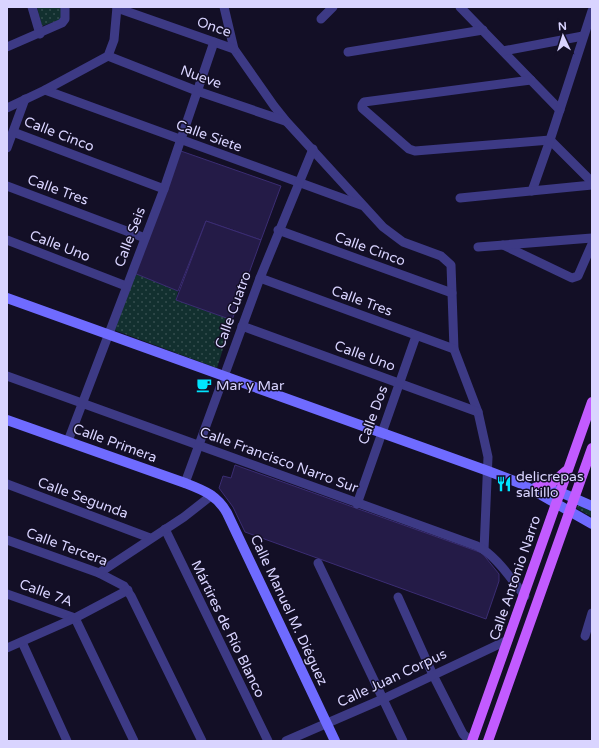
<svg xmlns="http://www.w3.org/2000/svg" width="599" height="748" font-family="'Varela Round',sans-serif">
	<defs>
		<pattern id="grass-dots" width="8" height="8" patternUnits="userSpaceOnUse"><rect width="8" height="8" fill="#12302f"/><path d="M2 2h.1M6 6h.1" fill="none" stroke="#344d4e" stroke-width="1.8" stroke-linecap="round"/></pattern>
	</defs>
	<rect width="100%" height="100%" fill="#130f26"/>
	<g fill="url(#grass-dots)">
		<polygon points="37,7 61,7 62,19 42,26"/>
		<polygon points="134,273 178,291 176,300 232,320 217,368 114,330"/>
		<polygon points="580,504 592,510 592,517 576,508"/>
	</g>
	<g fill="#241b47" stroke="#3b2d73">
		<polygon points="178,150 281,186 261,240 206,221 178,291 134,273"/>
		<polygon points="206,221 261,240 232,320 176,300"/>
		<polygon points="235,465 482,553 499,574 499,581 486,619 245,532 233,507 219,488 223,476 231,478"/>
	</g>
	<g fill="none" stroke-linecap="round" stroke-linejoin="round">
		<g stroke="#3d3a85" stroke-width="9">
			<polyline points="32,7 40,34"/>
			<polyline points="224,7 234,49 274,106 286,121 383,227 403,242 441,256 451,265 454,349 478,412 488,457 484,550"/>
			<polyline points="460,7 560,110"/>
			<polyline points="117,8 234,49"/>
			<polyline points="321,19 333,7"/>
			<polyline points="7,47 62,23 65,19 65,7"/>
			<polyline points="503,51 583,36"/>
			<polyline points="348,52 483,30"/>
			<polyline points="108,56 197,91 285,121"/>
			<polyline points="531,80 364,102 362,105 362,108 409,149 415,151 550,140 592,182"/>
			<polyline points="45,90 361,205"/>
			<polyline points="7,108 45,90 108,56 114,40 117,7"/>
			<polyline points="13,132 164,189"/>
			<polyline points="7,148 25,99"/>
			<polyline points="7,186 145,238"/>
			<polyline points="532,191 550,140 592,11"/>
			<polyline points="460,198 592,185"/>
			<polyline points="278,230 452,293"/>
			<polyline points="7,240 126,286"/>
			<polyline points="503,245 572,278 578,276 592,244"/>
			<polyline points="478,247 592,238"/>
			<polyline points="260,278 454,349"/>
			<polyline points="242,326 478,412"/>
			<path d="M7,376L477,546C496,555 511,579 525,596"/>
			<polyline points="68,441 164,189 214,42"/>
			<polyline points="185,483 260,278 313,149"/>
			<polyline points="7,484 150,538"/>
			<polyline points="357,504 416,336"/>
			<polyline points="165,529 268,741"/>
			<polyline points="7,540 99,573 124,586 131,596 202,741"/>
			<polyline points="318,563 403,741"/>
			<polyline points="99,573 184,517 212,495"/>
			<polyline points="7,594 75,618 134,741"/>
			<polyline points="398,597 433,675 463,734 470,741"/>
			<polyline points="585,636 592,613"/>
			<polyline points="22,642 67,741"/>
			<polyline points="7,648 75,618 128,590"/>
			<polyline points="286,741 383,699 508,640"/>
		</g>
		<g stroke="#6f6bff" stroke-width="10">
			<polyline points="7,298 488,471 522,484 592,524"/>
			<path d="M7,420L185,483C203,490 217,495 227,513L335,741"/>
			<polyline points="536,487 560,492 592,506"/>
		</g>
		<g stroke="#c25bff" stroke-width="10">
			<polyline points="537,487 552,483 566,471"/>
			<polyline points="472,741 592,402"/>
			<polyline points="488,741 592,448"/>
		</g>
	</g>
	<defs>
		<g id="cafe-bare" transform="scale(1.2)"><path d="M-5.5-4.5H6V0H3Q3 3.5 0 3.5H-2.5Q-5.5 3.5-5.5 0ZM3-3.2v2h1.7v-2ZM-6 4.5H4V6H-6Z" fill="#00e5ff" stroke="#130f26" stroke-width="2.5" paint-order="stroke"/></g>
		<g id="restaurant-bare" transform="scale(1.2)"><path d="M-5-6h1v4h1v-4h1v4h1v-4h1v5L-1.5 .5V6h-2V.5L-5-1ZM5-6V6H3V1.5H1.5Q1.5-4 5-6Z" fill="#00e5ff" stroke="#130f26" stroke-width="2.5" paint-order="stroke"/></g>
	</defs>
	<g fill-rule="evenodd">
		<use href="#cafe-bare" x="204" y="385"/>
		<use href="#restaurant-bare" x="504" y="484"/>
	</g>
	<g text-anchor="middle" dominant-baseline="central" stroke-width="3" stroke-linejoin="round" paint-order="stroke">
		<g font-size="14" fill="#d9d4ff" stroke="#130f26">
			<text transform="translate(214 27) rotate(19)">Once</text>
			<text transform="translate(201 77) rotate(20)">Nueve</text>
			<text transform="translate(59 134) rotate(21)">Calle Cinco</text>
			<text transform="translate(209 136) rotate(20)">Calle Siete</text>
			<text transform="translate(58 190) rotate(20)">Calle Tres</text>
			<text transform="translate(130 237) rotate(-69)">Calle Seis</text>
			<text transform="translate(60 246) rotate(21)">Calle Uno</text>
			<text transform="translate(370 249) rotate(20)">Calle Cinco</text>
			<text transform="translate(362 301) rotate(20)">Calle Tres</text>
			<text transform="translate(233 310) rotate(-70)">Calle Cuatro</text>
			<text transform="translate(365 356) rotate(20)">Calle Uno</text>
			<text transform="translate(373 415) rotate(-70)">Calle Dos</text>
			<text transform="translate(115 443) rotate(20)">Calle Primera</text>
			<text transform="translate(279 460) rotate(20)">Calle Francisco Narro Sur</text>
			<text transform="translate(83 498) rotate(20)">Calle Segunda</text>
			<text transform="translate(67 547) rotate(20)">Calle Tercera</text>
			<text transform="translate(515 578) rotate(-71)">Calle Antonio Narro</text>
			<text transform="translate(46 593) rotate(20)">Calle 7A</text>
			<text transform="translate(289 610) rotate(65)">Calle Manuel M. Diéguez</text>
			<text transform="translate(228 629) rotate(64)">Mártires de Río Blanco</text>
			<text transform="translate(392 678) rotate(-25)">Calle Juan Corpus</text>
		</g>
		<g font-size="14" fill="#d9d4ff" stroke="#130f26" text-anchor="start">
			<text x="216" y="385">Mar y Mar</text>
			<text x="516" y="476">delicrepas<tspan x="516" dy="16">saltillo</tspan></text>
		</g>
	</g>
	<rect width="599" height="748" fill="none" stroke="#d9d4ff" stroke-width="16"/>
	<g transform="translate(563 36) rotate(356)" stroke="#130f26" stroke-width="3" paint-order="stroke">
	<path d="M0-3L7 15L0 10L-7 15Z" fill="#d9d4ff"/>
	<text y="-6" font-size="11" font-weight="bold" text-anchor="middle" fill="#d9d4ff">N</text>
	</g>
</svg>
